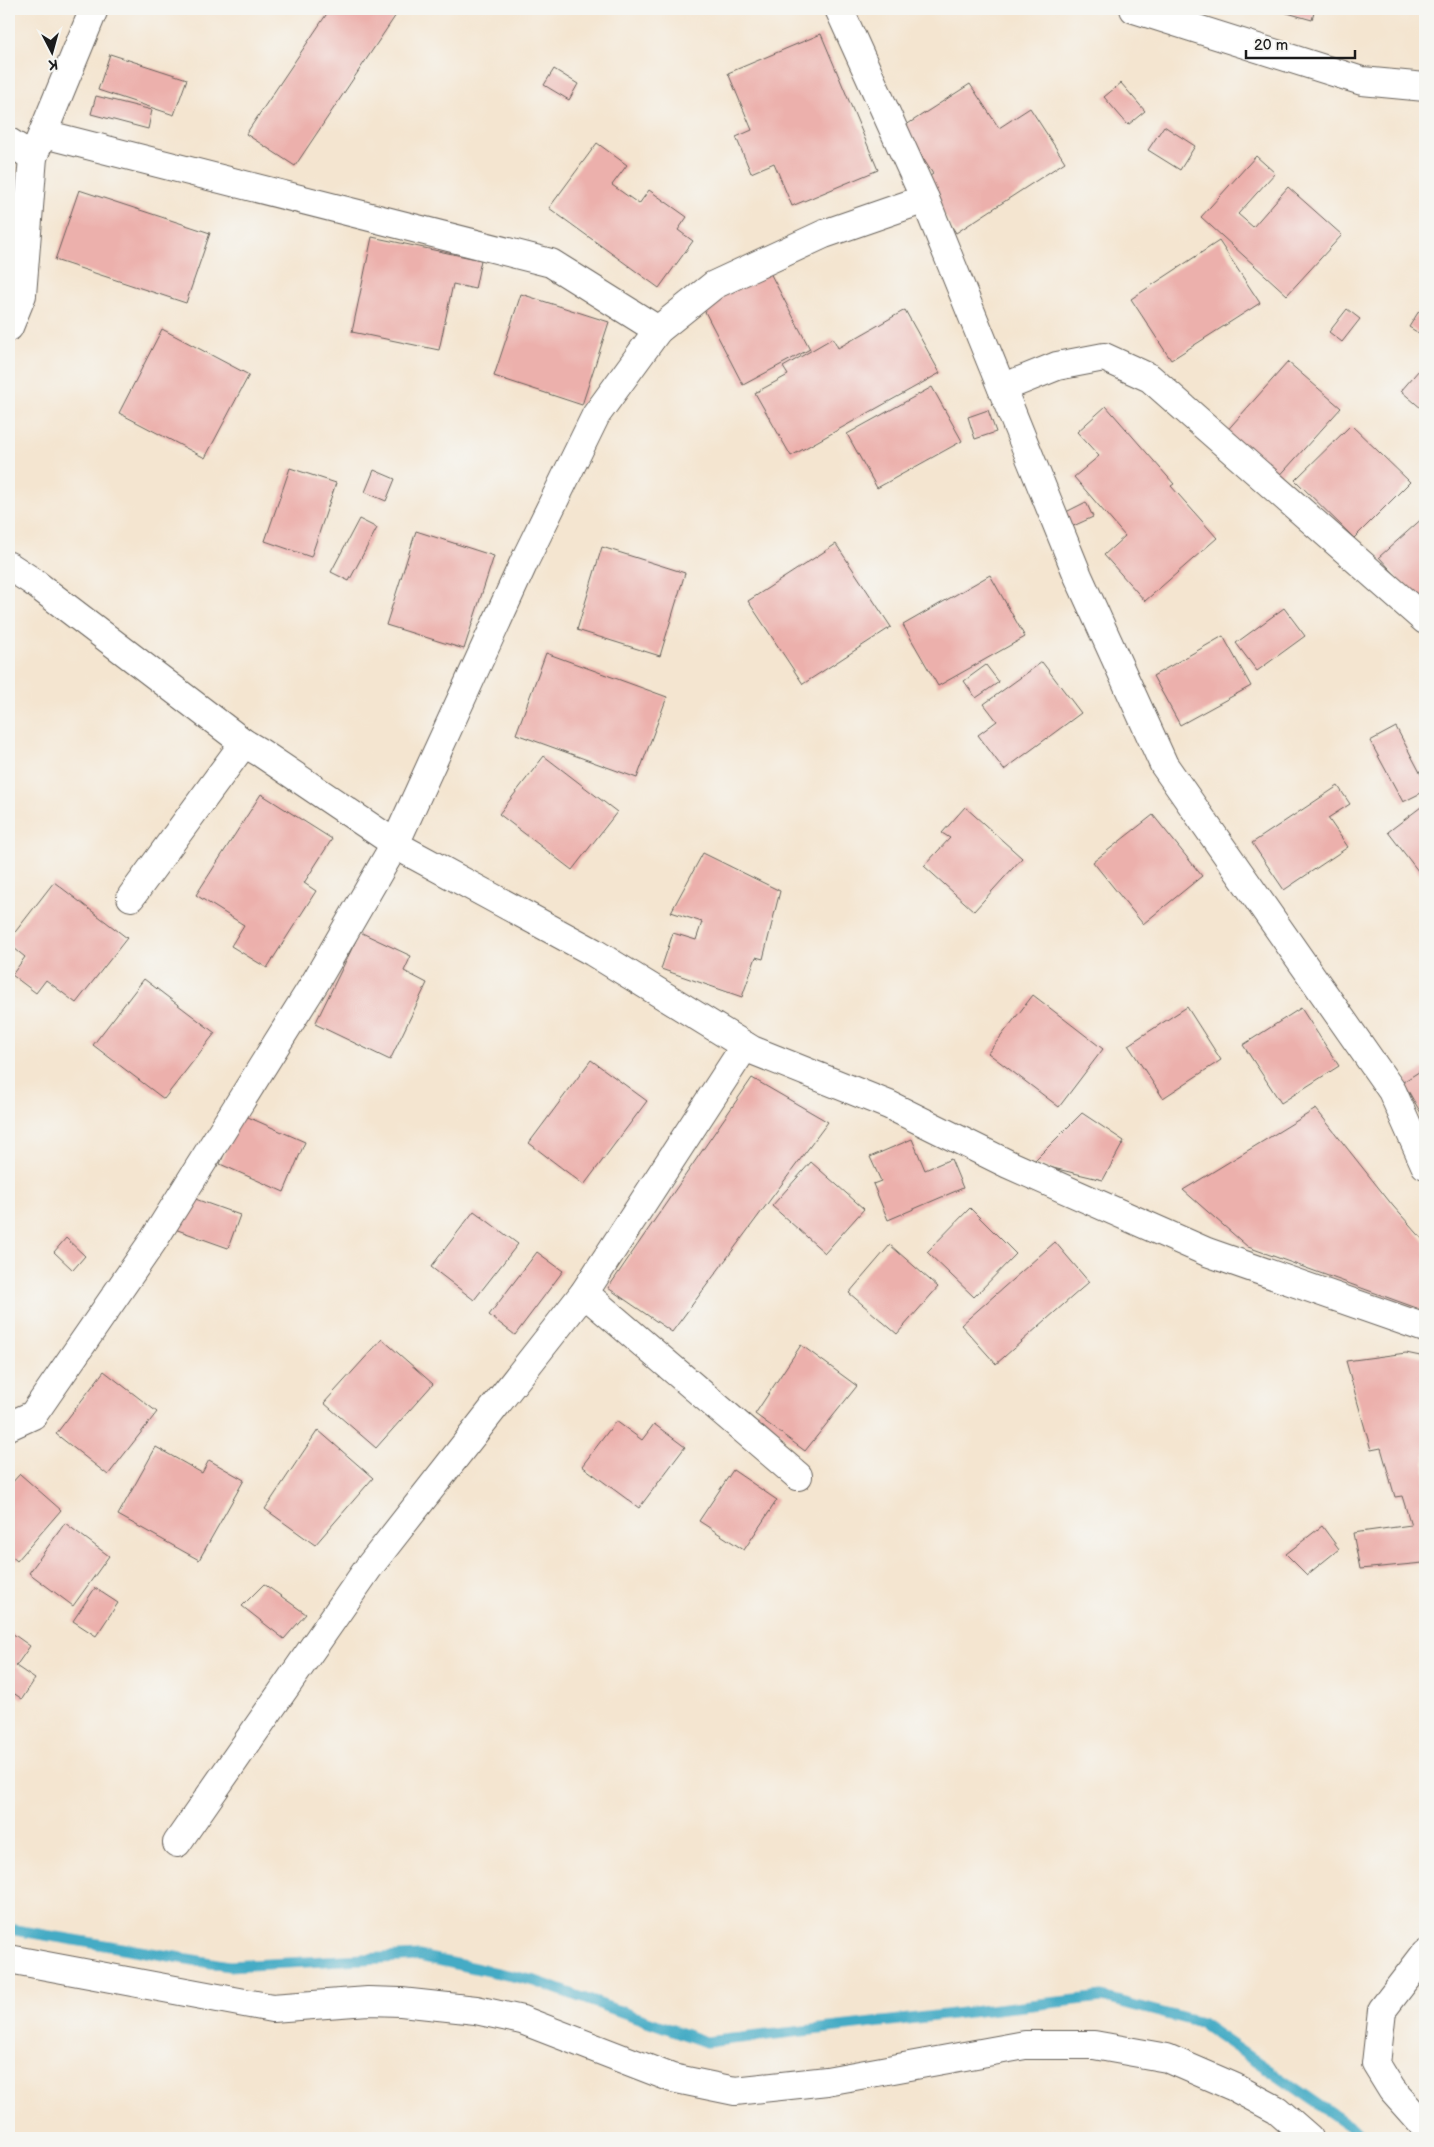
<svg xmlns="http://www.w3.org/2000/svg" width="1434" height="2147" font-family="'Balsamiq Sans',sans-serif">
	<rect width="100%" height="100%" fill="#f6f6f2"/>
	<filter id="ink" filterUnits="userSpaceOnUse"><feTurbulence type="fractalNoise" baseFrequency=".02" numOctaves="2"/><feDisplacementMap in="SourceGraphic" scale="10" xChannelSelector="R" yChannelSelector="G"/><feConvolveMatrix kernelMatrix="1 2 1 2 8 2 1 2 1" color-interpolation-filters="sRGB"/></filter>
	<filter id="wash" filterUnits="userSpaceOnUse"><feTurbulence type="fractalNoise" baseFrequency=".0096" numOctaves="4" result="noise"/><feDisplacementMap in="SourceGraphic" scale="20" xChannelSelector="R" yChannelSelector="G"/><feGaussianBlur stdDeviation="1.12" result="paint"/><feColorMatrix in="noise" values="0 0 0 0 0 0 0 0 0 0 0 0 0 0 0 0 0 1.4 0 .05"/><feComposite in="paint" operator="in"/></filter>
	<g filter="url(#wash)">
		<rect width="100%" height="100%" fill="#f4e5d0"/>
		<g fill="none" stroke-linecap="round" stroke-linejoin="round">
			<polyline stroke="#45abc5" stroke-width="11" points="9,1929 229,1966 419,1956 535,1981 706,2042 1102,1997 1201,2023 1367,2138"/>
		</g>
		<g id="blocks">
			<g fill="#ecb0ac">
				<polygon points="330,9 400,9 295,166 246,134"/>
				<polygon points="1273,9 1315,9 1312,20"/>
				<polygon points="821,34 878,170 792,206 774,163 751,173 736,137 752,130 728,73"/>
				<polygon points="110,54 187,79 174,115 98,90"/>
				<polygon points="554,69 578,84 569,100 544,85"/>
				<polygon points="1121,83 1145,111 1128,125 1104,97"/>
				<polygon points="970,84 999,128 1030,108 1065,162 956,233 923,181 933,174 903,127"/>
				<polygon points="96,96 152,110 148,129 91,114"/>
				<polygon points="1164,126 1195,146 1180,170 1148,150"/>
				<polygon points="597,143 627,165 612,185 639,204 649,190 687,217 678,230 693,241 659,288 549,208"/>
				<polygon points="1256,156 1275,173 1238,214 1253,227 1288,187 1342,235 1287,295 1201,217"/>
				<polygon points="79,190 210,233 186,303 55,260"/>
				<polygon points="372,237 481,260 475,289 453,284 439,350 352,332"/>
				<polygon points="1219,241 1260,303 1171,360 1131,299"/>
				<polygon points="768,269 810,349 743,385 701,304"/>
				<polygon points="521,294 609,322 582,405 494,376"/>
				<polygon points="1347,309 1360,319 1342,342 1329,332"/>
				<polygon points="905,310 940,373 791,456 755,393 788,375 783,367 833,338 838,348"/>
				<polygon points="1419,311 1425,314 1425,337 1409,327"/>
				<polygon points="162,329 249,375 205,458 119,413"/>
				<polygon points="1288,362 1341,408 1276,480 1224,434"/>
				<polygon points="1419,370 1425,376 1425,405 1422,409 1401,391"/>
				<polygon points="932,387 962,441 877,488 847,434"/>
				<polygon points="1106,406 1174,484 1171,486 1217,538 1145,601 1104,555 1125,536 1074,477 1099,456 1077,432"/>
				<polygon points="988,410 996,432 975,439 968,417"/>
				<polygon points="1351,425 1410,482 1354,538 1295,480"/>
				<polygon points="290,468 336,483 311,557 265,541"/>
				<polygon points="374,470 395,479 386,501 365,492"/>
				<polygon points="1086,502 1093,517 1069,528 1062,514"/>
				<polygon points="1425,516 1425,608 1379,557"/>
				<polygon points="359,519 377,528 349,581 331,572"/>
				<polygon points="416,531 494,556 464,649 386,625"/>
				<polygon points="836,544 891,627 803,684 748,601"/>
				<polygon points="602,547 685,573 660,656 577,630"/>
				<polygon points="990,575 1025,637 938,686 903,625"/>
				<polygon points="1284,608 1305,636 1257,671 1236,643"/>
				<polygon points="1223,636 1251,686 1180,725 1153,676"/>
				<polygon points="546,653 667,697 637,778 516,734"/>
				<polygon points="1042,662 1081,713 1004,770 978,735 997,721 984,704"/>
				<polygon points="986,665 999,682 976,698 964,681"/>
				<polygon points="1396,727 1425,782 1425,791 1403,802 1370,741"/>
				<polygon points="544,756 617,812 572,870 499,814"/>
				<polygon points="1338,786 1350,804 1328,818 1348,847 1284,890 1252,843"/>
				<polygon points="261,794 332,839 304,883 316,891 267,968 231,946 244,925 196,895"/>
				<polygon points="1425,804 1425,880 1388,832"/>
				<polygon points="965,807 1022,858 974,911 924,866 950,838 942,833"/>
				<polygon points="1153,815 1202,876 1143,924 1093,862"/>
				<polygon points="703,853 780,891 763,959 756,957 742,997 661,969 673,933 696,940 702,922 671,912"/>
				<polygon points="54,882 127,938 76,1003 46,980 36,993 12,975 25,957 9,944 9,940"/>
				<polygon points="360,932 411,956 404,971 427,983 390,1060 315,1024"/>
				<polygon points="144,979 215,1033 164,1099 93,1045"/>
				<polygon points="1033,995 1103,1049 1059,1107 988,1053"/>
				<polygon points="1187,1007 1221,1060 1163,1098 1128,1045"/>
				<polygon points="1301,1008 1339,1066 1281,1103 1243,1045"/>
				<polygon points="591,1060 647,1101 584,1185 529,1143"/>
				<polygon points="1425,1068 1425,1120 1403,1082"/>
				<polygon points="752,1078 828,1122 672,1332 608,1288"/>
				<polygon points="1316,1109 1393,1206 1425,1242 1425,1311 1248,1247 1183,1190"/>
				<polygon points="1082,1113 1124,1141 1103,1180 1032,1163"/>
				<polygon points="241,1114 305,1142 284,1192 220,1164"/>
				<polygon points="912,1139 925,1170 951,1159 963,1188 888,1220 873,1184 881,1181 870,1157"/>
				<polygon points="811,1162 864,1209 825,1253 772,1206"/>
				<polygon points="184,1195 240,1215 228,1248 172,1228"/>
				<polygon points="970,1208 1016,1254 974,1297 927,1252"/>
				<polygon points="474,1211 518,1244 474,1300 431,1267"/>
				<polygon points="66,1238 85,1256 73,1270 54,1252"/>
				<polygon points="1055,1242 1089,1282 996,1364 961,1325"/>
				<polygon points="890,1245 938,1287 897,1334 849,1293"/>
				<polygon points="537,1252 563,1271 515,1335 489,1315"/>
				<polygon points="382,1339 433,1384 376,1448 324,1403"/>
				<polygon points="801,1345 857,1386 805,1451 755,1414"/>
				<polygon points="1406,1353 1425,1357 1425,1569 1423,1563 1360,1569 1353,1533 1411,1525 1402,1496 1395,1497 1381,1448 1371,1450 1346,1361"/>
				<polygon points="104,1371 157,1412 108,1475 56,1434"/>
				<polygon points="616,1421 642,1440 654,1424 685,1447 639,1508 582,1466"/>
				<polygon points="318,1430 373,1478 315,1545 265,1509"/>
				<polygon points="156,1447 202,1473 209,1460 244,1480 199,1560 118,1515"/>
				<polygon points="733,1470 777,1500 744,1550 699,1521"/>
				<polygon points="20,1474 61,1510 17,1561 9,1554 9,1486"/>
				<polygon points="65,1523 109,1556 73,1606 29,1573"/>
				<polygon points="1322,1526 1339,1549 1307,1575 1286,1554"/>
				<polygon points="264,1584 306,1614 284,1639 242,1606"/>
				<polygon points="95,1588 118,1603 96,1636 73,1621"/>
				<polygon points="9,1631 30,1646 16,1666 35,1679 22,1699 9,1690"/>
			</g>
		</g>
	</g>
	<g filter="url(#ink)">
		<use href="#blocks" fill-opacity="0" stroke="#68625b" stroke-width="1"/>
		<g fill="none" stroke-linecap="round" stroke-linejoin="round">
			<g stroke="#68625b" stroke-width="30">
				<g id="minor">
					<polyline points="839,9 925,199 1078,576 1164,765 1392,1091 1425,1165"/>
					<polyline points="1134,9 1362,81 1425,87"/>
					<polyline points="44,134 551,263 658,330"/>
					<polyline points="9,142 33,157"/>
					<polyline points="9,327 22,295 33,157 94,9"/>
					<polyline points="1002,388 1057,366 1104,357 1150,378 1425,620"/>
					<polyline points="9,566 32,581 244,743 261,753 403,849 593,952 752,1050 889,1105 1008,1164 1207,1252 1425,1328"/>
					<polyline points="131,897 244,743"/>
					<polyline points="584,1293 798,1476"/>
					<polyline points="9,1426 33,1415 153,1241 316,981 395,844 524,562 596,415 658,330 714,285 824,234 925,199"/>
					<polyline points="177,1843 369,1567 584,1293 745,1046"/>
					<polyline points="1425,1954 1382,2010 1376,2064 1392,2090 1425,2127"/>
					<polyline points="9,1959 272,2008 368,2001 401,2002 476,2010 522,2020 672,2078 735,2091 827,2081 1025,2045 1094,2045 1167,2058 1234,2087 1277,2110 1309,2138"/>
				</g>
			</g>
			<use href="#minor" stroke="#fff" stroke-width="28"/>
		</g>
	</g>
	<rect width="1434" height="2147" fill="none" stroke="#f6f6f2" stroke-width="30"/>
	<g transform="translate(52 52) rotate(174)" stroke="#f6f6f2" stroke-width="4" paint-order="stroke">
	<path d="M0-4L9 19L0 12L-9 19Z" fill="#1c1c1c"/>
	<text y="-8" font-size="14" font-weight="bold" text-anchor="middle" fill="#1c1c1c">K</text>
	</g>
	<path d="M1246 50v8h109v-8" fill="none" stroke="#1c1c1c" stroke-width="2.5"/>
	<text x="1254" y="50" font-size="15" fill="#1c1c1c" stroke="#f6f6f2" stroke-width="4" paint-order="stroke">20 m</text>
</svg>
